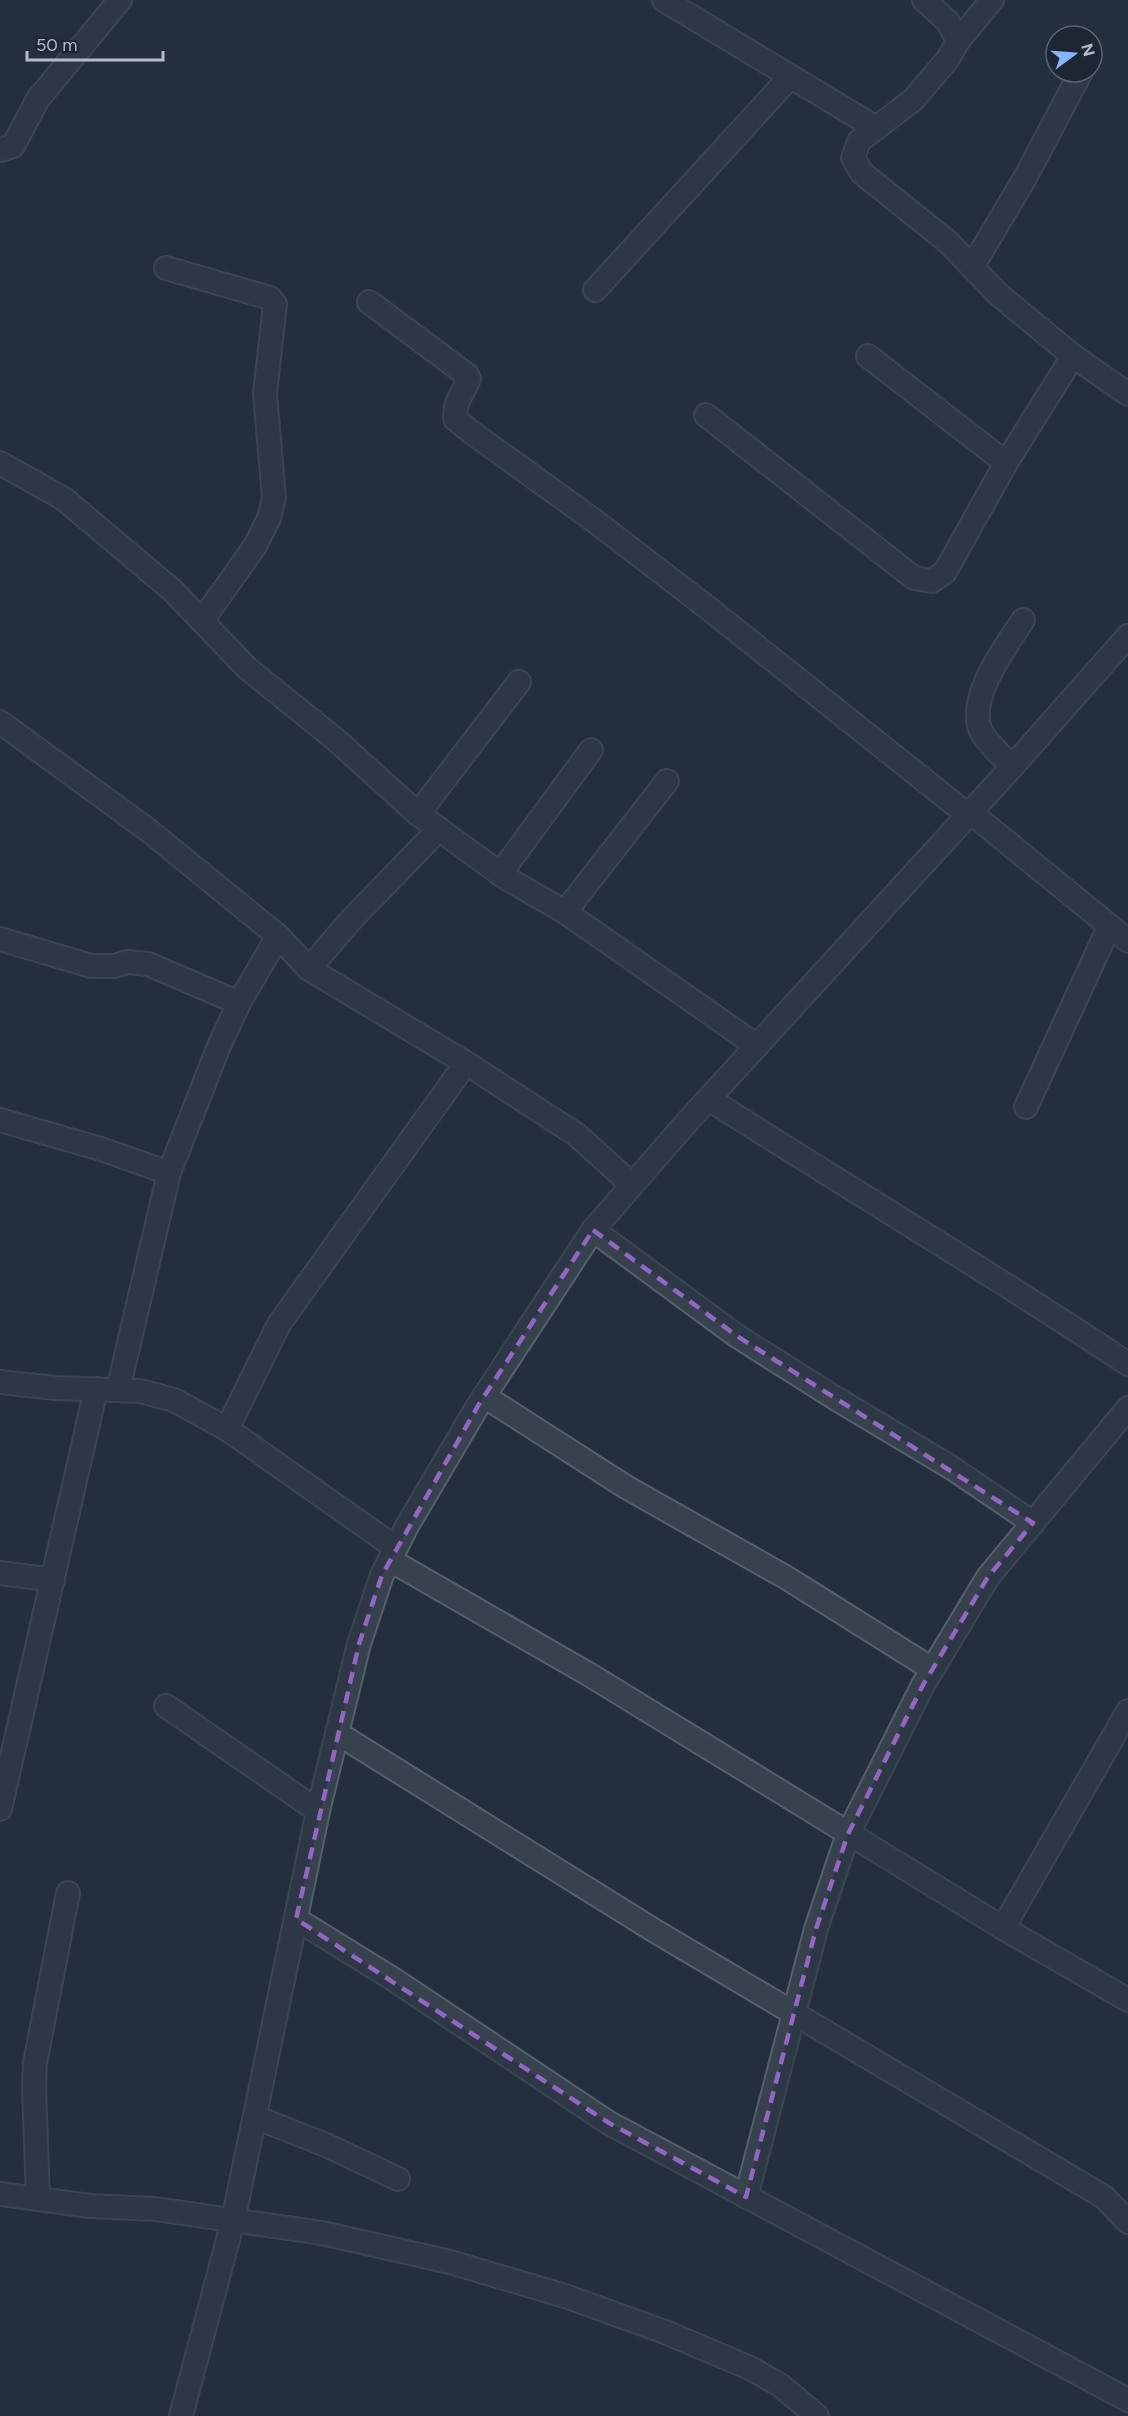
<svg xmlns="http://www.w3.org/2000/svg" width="1128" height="2416" font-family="Figtree,sans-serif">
	<rect width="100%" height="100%" fill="#242f3e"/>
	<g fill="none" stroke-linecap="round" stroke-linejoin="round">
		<g stroke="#565f6c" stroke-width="26">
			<g id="minor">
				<polyline points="664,0 876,128"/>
				<polyline points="924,0 948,22 958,41 948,59 913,100 859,141 853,158 862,173 948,242 998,294 1073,356 1128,394"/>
				<polyline points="958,41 992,0"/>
				<polyline points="0,150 13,146 38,99 120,0"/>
				<polyline points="972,267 1025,178 1081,72"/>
				<polyline points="166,268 270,298 275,304 265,394 274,498 269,518 255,546 202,621"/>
				<polyline points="595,290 790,77"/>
				<path d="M369,302L467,375L469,379C463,395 455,398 455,419L471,432L596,522L708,608L968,815"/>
				<polyline points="868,356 1006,463"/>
				<polyline points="706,415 914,578 932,581 945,572 1006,463 1073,356"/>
				<polyline points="0,463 64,499 172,590 247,668 335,739 418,814 506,878 565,912 757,1046"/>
				<polyline points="0,722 148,830 278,936 309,969 466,1063 577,1135 631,1184"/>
				<path d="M1012,767C1002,756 987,743 981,731C966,699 1006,646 1023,620"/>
				<polyline points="970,812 1128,941"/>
				<polyline points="418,814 519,682"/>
				<polyline points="500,874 591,750"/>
				<polyline points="565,912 667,781"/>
				<polyline points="0,939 91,966 114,966 128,962 148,964 239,1003"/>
				<polyline points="309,969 350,921 439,829"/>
				<path d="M709,1099C848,1188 990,1272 1128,1364"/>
				<polyline points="1026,1107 1109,927"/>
				<polyline points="0,1120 101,1149 169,1173"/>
				<polyline points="593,1230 737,1336 835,1398 952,1468 1033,1523"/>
				<polyline points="0,1382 55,1388 140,1391 174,1400 227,1429 396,1548"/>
				<polyline points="118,1390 169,1173 219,1046 239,1003 278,936"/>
				<polyline points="484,1396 626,1487 787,1578 932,1669"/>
				<polyline points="227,1429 279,1324 466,1063"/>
				<polyline points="390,1560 590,1675 1003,1928 1128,2000"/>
				<polyline points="0,1573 53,1580"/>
				<polyline points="166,1706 318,1811"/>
				<polyline points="337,1733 655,1931 1104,2197 1128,2222"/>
				<polyline points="0,1809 96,1389"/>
				<polyline points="296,1919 393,1979 609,2123 1128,2400"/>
				<polyline points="1003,1928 1128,1711"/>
				<polyline points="255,2117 326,2145 398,2179"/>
				<polyline points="0,2194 90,2206 155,2209 322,2233 450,2262 565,2296 665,2332 750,2368 780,2385 817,2416"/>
				<polyline points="746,2197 816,1929 848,1834 923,1685 988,1577 1128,1408"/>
				<polyline points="38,2199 34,2088 35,2063 68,1893"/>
				<polyline points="181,2416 233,2221 318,1811 359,1644 382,1575 407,1526 479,1404 593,1230 688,1121 1012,767 1128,636"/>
			</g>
		</g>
		<use href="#minor" stroke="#38414e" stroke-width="22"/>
	</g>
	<path d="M0 0H1128V2416H0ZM593,1230L737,1336L1033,1523L988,1577L923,1685L848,1834L816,1929L746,2197L609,2123L296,1919L359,1644L382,1575L479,1404Z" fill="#242f3e" fill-opacity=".55" fill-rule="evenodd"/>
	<path fill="none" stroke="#9266c3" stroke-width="4.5" stroke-dasharray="12 8" stroke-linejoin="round" d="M593,1230L737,1336L1033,1523L988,1577L923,1685L848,1834L816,1929L746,2197L609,2123L296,1919L359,1644L382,1575L479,1404Z"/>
	<g transform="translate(1074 54) rotate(74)"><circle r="28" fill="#1d2633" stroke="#59626f" stroke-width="1.5"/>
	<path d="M0-4.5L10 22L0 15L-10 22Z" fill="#8ab4f8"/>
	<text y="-9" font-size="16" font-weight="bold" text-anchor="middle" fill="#b4bcc9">N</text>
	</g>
	<path d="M27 51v9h136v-9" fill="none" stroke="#b4bcc9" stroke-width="3"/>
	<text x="36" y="51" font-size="18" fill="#b4bcc9" stroke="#1d2633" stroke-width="4.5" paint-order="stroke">50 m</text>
</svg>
